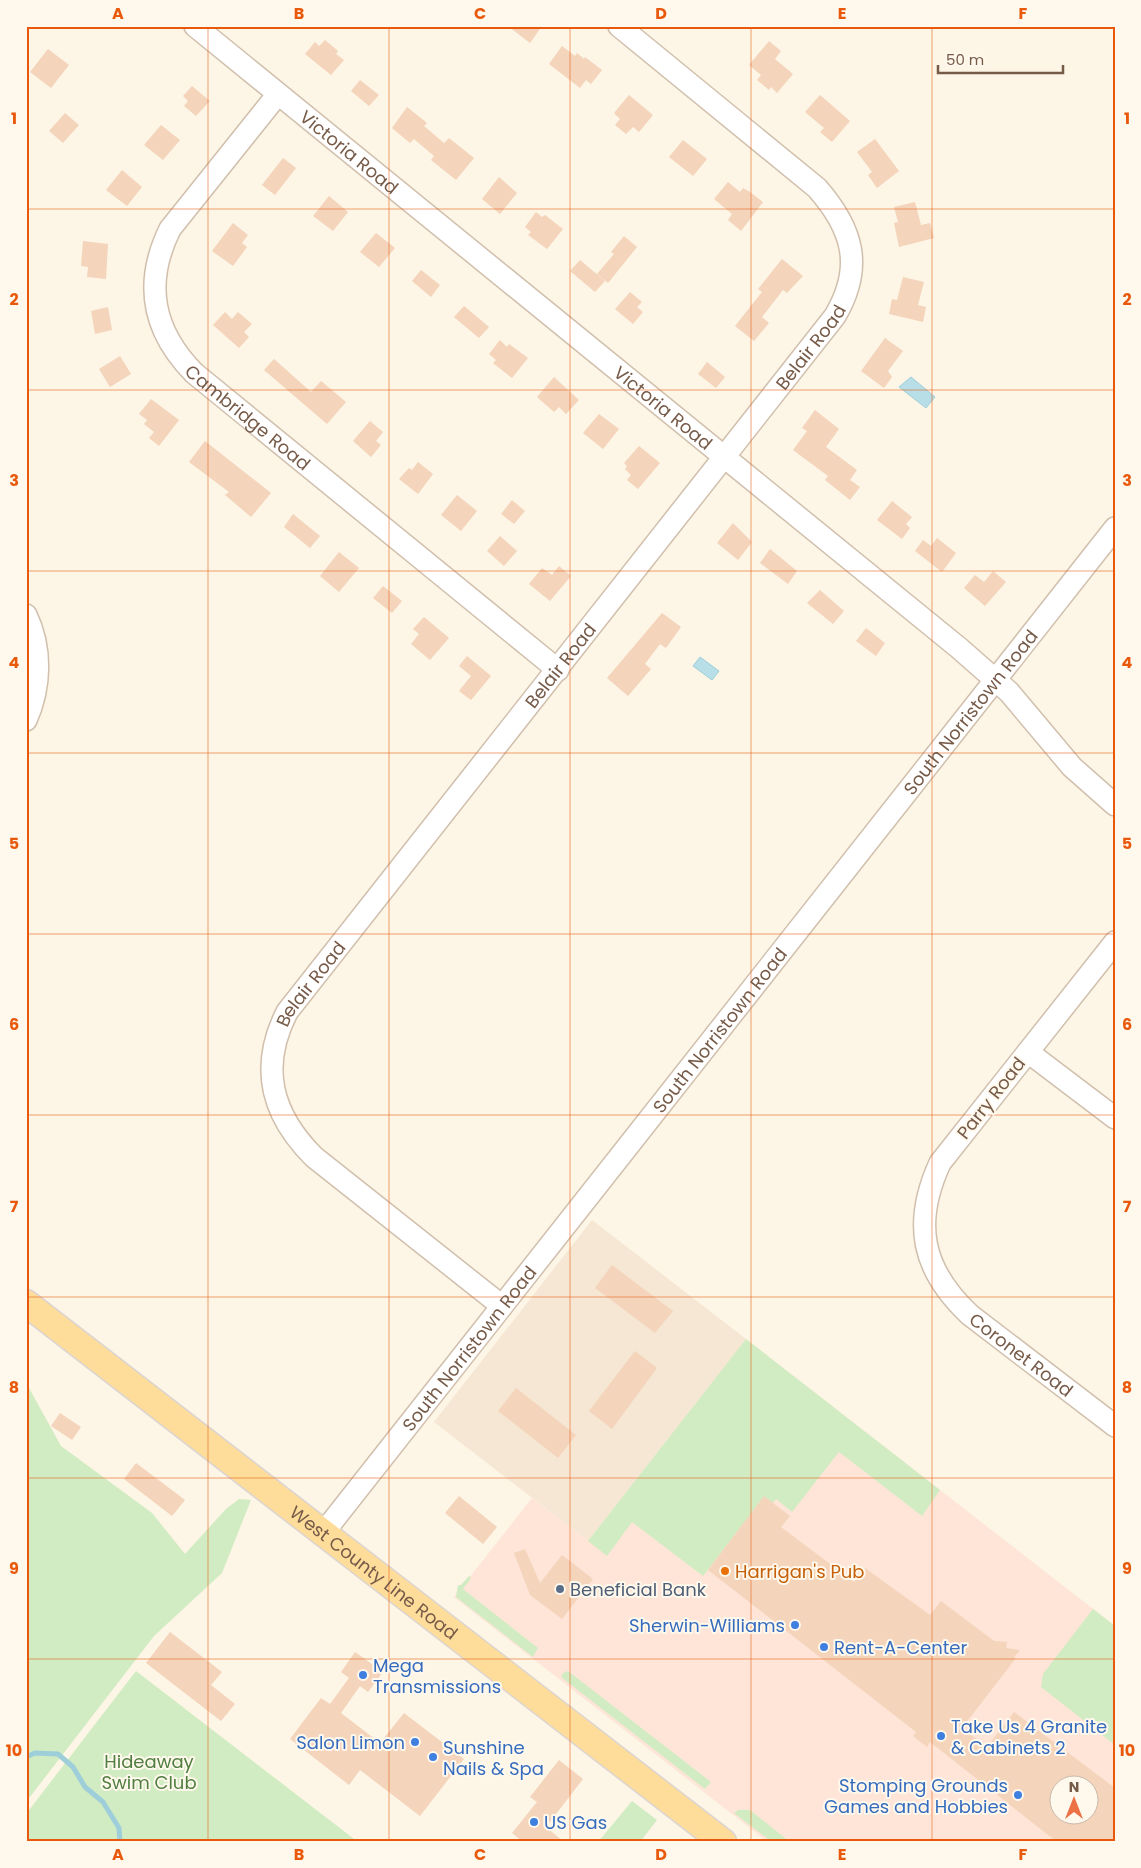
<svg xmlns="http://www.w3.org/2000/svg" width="1141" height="1868" font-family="Poppins,sans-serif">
	<rect width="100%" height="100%" fill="#fdf5e5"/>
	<polygon fill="#f5e7d3" points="592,1220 746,1339 588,1541 434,1422"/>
	<path fill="#fee5d8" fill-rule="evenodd" d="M746,1339L1115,1626V1842H768L454,1597L532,1498L588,1541ZM1058,1786H1088V1816H1058Z"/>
	<g fill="#d1ecc2">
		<polygon points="746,1339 940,1490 922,1516 839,1452 792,1512 776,1499 773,1503 764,1497 703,1576 632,1522 607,1556 588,1541"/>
		<polygon points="29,1388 61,1446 152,1513 185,1554 226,1509 239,1499 251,1500 222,1573 154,1636 26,1802 26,1389"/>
		<polygon points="469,1576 471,1578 463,1589 538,1648 533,1657 456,1597 458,1585 461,1585"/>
		<polygon points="1093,1609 1115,1626 1115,1745 1041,1687 1043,1674"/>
		<polygon points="136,1671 358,1842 26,1842 26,1814"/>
		<polygon points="568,1671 711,1782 705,1789 561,1677 563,1673"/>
		<polygon points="632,1801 657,1820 640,1842 598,1842"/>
		<polygon points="738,1810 750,1810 790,1842 772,1842 734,1813"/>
	</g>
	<g fill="#b8dfe8" stroke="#9eceda">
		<polygon points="911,377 935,397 926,408 899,387"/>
		<polygon points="700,657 719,671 712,680 693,666"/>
	</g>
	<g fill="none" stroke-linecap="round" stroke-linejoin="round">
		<polyline stroke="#9eceda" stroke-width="5" points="26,1757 35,1753 58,1754 73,1767 85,1787 103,1802 119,1828 120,1842"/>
	</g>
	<g fill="#f4d4bb" fill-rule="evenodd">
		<polygon points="508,26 542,26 530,43"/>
		<polygon points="325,40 338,51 336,54 344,60 331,75 305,54 315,42 319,46"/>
		<polygon points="769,41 781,51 775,59 793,74 777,93 771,87 769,90 757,80 761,75 749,65"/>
		<polygon points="562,46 575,56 577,53 584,59 585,57 602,70 591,84 586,80 580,88 549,64"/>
		<polygon points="48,49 69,65 51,88 30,72"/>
		<polygon points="360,80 379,95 369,106 351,91"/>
		<polygon points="192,86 210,101 196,116 184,106 188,101 183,96"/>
		<polygon points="629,95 653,115 639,132 633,127 626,134 615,125 620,119 614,113"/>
		<polygon points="820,95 850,121 832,142 820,132 824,128 805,112"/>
		<polygon points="407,107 427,123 424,126 444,143 449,138 474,158 456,180 431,160 434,156 414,139 410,143 392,128"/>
		<polygon points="65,113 79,125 63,143 49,131"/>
		<polygon points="161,125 180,140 163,160 144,145"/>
		<polygon points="875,139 899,171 877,188 868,175 872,172 857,152"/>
		<polygon points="683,140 707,159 693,176 669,157"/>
		<polygon points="283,158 296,168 275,195 262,185"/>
		<polygon points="122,170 142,187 127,206 106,190"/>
		<polygon points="499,177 517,193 500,214 482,199"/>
		<polygon points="728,182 740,192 743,188 750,192 763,202 741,231 728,220 732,214 714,199"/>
		<polygon points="329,196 348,212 333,231 313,216"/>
		<polygon points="915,202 921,225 930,223 934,238 899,247 894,223 898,222 894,207"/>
		<polygon points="536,212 542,217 545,215 563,229 547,249 528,235 531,232 525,227"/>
		<polygon points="233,223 248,235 242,243 247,247 233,266 212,251"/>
		<polygon points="376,233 395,248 379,267 360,252"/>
		<polygon points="624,236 637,247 608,283 597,274 614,254 611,252"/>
		<polygon points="83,241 108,244 106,279 87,277 88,267 81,266"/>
		<polygon points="782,259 803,276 787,293 783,290 762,317 769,323 754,341 735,326 762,292 758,289"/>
		<polygon points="580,260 605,281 595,292 570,271"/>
		<polygon points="421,270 440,285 431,297 412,281"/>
		<polygon points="903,277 924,282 918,305 926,307 923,322 889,314 892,299 897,300"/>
		<polygon points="630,292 642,302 637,307 643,312 633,324 615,309"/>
		<polygon points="464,306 489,327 479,338 454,317"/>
		<polygon points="108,307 112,330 95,334 91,311"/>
		<polygon points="225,312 232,319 238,312 252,324 244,332 249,337 239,348 213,325"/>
		<polygon points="885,338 903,351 888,371 892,377 884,388 861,371"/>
		<polygon points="500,340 507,347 509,344 528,358 512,378 493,363 496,360 489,354"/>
		<polygon points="120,356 131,374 110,387 99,369"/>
		<polygon points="274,359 311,392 321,381 346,402 327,424 264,370"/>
		<polygon points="707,362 725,377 716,388 698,374"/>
		<polygon points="554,377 579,400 566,414 559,407 554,412 537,397"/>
		<polygon points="151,399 179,420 159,446 149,438 154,432 144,424 147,420 139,414"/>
		<polygon points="815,410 839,429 826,447 857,470 850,480 860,487 850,500 825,480 828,476 793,450 807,431 802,428"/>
		<polygon points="599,414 619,429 603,449 583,433"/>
		<polygon points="370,421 383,432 376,441 381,445 371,457 353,441"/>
		<polygon points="205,441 271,493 251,517 225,495 229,492 189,462"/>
		<polygon points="639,446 660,463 638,489 627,480 631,475 625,469 627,466 624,463"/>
		<polygon points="418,462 433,474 418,494 399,479 409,468 412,470"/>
		<polygon points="457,495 477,511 461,531 441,515"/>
		<polygon points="512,500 525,511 514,524 501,514"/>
		<polygon points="892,501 912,517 906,524 910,528 902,539 877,520"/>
		<polygon points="293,514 320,536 310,548 284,527"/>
		<polygon points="733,523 752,542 738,560 717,543"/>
		<polygon points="500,536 517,551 504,566 487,551"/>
		<polygon points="937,538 956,553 942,572 915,551 923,540 931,546"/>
		<polygon points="770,549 797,571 788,584 760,563"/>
		<polygon points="339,552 359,568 339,592 320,576"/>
		<polygon points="559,566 571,576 550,601 529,584 542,568 552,575"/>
		<polygon points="993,571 1006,582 985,606 964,588 975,575 984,582"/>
		<polygon points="383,586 402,601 392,613 373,598"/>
		<polygon points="820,590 844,611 833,624 807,603"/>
		<polygon points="662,613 681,627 666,648 660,644 645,664 651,669 628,696 607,678"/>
		<polygon points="424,617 449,638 430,660 411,644 419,634 413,629"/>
		<polygon points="866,628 885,643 876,656 856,641"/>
		<polygon points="467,656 491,676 471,700 459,691 471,676 459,666"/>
		<polygon points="612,1265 673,1311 655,1333 595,1288"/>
		<polygon points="635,1351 657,1368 612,1429 589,1411"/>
		<polygon points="516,1388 576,1435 558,1458 498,1411"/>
		<polygon points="60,1413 81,1427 72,1440 51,1426"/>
		<polygon points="136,1463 185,1500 172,1516 124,1479"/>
		<polygon points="459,1496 497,1527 483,1544 445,1513"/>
		<path d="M764,1496L790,1516L781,1527L854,1582L865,1568L930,1615L941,1601L994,1641L1007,1642L1006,1648L1020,1650L1014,1657L1016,1658L962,1728L987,1747L1014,1712L1115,1788V1842H1057L930,1742L927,1747L913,1736L916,1732L708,1570ZM1058,1786H1088V1816H1058Z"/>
		<polygon points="525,1549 540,1583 562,1555 593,1579 562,1619 530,1595 514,1553"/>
		<polygon points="170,1632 222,1672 211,1685 235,1704 221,1721 146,1663"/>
		<polygon points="355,1652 383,1672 368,1692 360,1686 341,1713 380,1743 404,1713 464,1759 420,1816 360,1770 349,1785 290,1739 321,1698 330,1704 349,1678 341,1672"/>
		<polygon points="559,1760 583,1779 546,1827 564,1842 523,1842 512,1833 537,1802 530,1797"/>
	</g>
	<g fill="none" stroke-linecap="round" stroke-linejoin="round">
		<g stroke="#d1bfad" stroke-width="24">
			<g id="minor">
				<path id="s1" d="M195,26L959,648L1009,692L1072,767L1115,805"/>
				<path id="s2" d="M278,94L170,229C143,284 153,331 194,373L558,670"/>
				<path d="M26,615C42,648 41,687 26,720"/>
				<path id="s3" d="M1115,942L940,1163C912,1224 922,1270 970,1315L1115,1426"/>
				<polyline points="1028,1052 1115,1118"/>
				<path id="s4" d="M502,1306L314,1157C271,1114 259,1067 287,1012L835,316C864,267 853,229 817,188L619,26"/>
				<path id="s5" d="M324,1532L1115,528"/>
			</g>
		</g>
		<g stroke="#dcd4d0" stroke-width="29">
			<g id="major">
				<path id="s6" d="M26,1303L723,1842"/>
			</g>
		</g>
		<use href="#minor" stroke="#fff" stroke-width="21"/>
		<use href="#major" stroke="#fedd9b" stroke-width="26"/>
	</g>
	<path fill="none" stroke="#e8590c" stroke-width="1" stroke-opacity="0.55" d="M208,26V1842M389,26V1842M570,26V1842M751,26V1842M932,26V1842M26,209H1115M26,390H1115M26,571H1115M26,753H1115M26,934H1115M26,1115H1115M26,1297H1115M26,1478H1115M26,1659H1115"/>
	<circle fill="#e8710a" stroke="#fff8ec" stroke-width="2" cx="725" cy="1571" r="5"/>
	<circle fill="#5c6f8a" stroke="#fff8ec" stroke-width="2" cx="560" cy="1589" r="5"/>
	<g fill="#3f7fe0" stroke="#fff8ec" stroke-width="2">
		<circle cx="795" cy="1625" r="5"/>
		<circle cx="824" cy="1647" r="5"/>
		<circle cx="363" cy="1675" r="5"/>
		<circle cx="941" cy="1736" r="5"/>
		<circle cx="415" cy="1742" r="5"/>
		<circle cx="433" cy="1757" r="5"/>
		<circle cx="1018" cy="1795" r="5"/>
		<circle cx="534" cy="1822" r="5"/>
	</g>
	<g text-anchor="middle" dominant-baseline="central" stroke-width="4" stroke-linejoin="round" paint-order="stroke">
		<g font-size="18" fill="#775b49" stroke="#fff8ec">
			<text stroke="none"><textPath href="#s1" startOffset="199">Victoria Road</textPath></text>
			<text stroke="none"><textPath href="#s4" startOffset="1246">Belair Road</textPath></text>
			<text stroke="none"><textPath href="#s1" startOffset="604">Victoria Road</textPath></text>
			<text stroke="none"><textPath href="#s2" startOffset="400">Cambridge Road</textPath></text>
			<text stroke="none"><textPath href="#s4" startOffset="841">Belair Road</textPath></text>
			<text stroke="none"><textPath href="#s5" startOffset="1044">South Norristown Road</textPath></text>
			<text stroke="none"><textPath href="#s4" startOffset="436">Belair Road</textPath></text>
			<text stroke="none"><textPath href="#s5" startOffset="639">South Norristown Road</textPath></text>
			<text transform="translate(991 1098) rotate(-52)">Parry Road</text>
			<text stroke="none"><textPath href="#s5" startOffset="234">South Norristown Road</textPath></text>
			<text stroke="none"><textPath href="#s3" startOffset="515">Coronet Road</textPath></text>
			<text stroke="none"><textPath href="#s6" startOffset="440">West County Line Road</textPath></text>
		</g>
		<g font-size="18" fill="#c56008" stroke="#fff8ec" text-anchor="start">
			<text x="735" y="1571">Harrigan's Pub</text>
		</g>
		<g font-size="18" fill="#4e5e75" stroke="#fff8ec" text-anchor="start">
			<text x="570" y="1589">Beneficial Bank</text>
		</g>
		<g font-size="18" fill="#366cbe" stroke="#fff8ec" text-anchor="start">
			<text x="785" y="1625" text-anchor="end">Sherwin-Williams</text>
			<text x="834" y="1647">Rent-A-Center</text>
			<text x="373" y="1665">Mega<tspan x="373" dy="21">Transmissions</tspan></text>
			<text x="951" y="1726">Take Us 4 Granite<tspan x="951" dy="21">&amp; Cabinets 2</tspan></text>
			<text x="405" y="1742" text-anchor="end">Salon Limon</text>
			<text x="443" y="1747">Sunshine<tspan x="443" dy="21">Nails &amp; Spa</tspan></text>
			<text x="1008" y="1785" text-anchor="end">Stomping Grounds<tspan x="1008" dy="21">Games and Hobbies</tspan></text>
			<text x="544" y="1822">US Gas</text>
		</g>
		<g font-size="18" fill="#507e40" stroke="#fff8ec">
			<text x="149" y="1761">Hideaway<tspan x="149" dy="21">Swim Club</tspan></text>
		</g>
	</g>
	<rect width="1141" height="1868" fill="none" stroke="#fff8ec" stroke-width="55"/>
	<g transform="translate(1074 1800)"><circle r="24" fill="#fff8ec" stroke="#c9b9ab"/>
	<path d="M0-4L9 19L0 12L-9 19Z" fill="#ec7145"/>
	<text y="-8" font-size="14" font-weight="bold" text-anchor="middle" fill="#775b49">N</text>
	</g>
	<path d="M938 65v8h125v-8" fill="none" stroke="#775b49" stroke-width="2.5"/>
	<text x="946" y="65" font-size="15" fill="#775b49" stroke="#fff8ec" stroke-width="4" paint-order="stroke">50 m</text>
	<rect x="28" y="28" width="1086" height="1812" fill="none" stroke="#e8590c" stroke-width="2"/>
	<g font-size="16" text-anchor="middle" font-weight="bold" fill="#e8590c">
		<text x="118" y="19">A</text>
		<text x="299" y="19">B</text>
		<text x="480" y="19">C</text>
		<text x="661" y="19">D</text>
		<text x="842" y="19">E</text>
		<text x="1023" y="19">F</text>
		<text x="14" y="124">1</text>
		<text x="1127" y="124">1</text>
		<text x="14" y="305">2</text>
		<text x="1127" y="305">2</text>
		<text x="14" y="486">3</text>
		<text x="1127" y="486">3</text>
		<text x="14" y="668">4</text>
		<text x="1127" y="668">4</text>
		<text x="14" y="849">5</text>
		<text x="1127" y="849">5</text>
		<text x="14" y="1030">6</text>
		<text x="1127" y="1030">6</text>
		<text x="14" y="1212">7</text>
		<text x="1127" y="1212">7</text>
		<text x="14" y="1393">8</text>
		<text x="1127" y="1393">8</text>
		<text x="14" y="1574">9</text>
		<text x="1127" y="1574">9</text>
		<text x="14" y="1756">10</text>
		<text x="1127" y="1756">10</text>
		<text x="118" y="1860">A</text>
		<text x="299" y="1860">B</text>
		<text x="480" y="1860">C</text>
		<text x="661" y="1860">D</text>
		<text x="842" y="1860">E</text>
		<text x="1023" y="1860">F</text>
	</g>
</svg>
